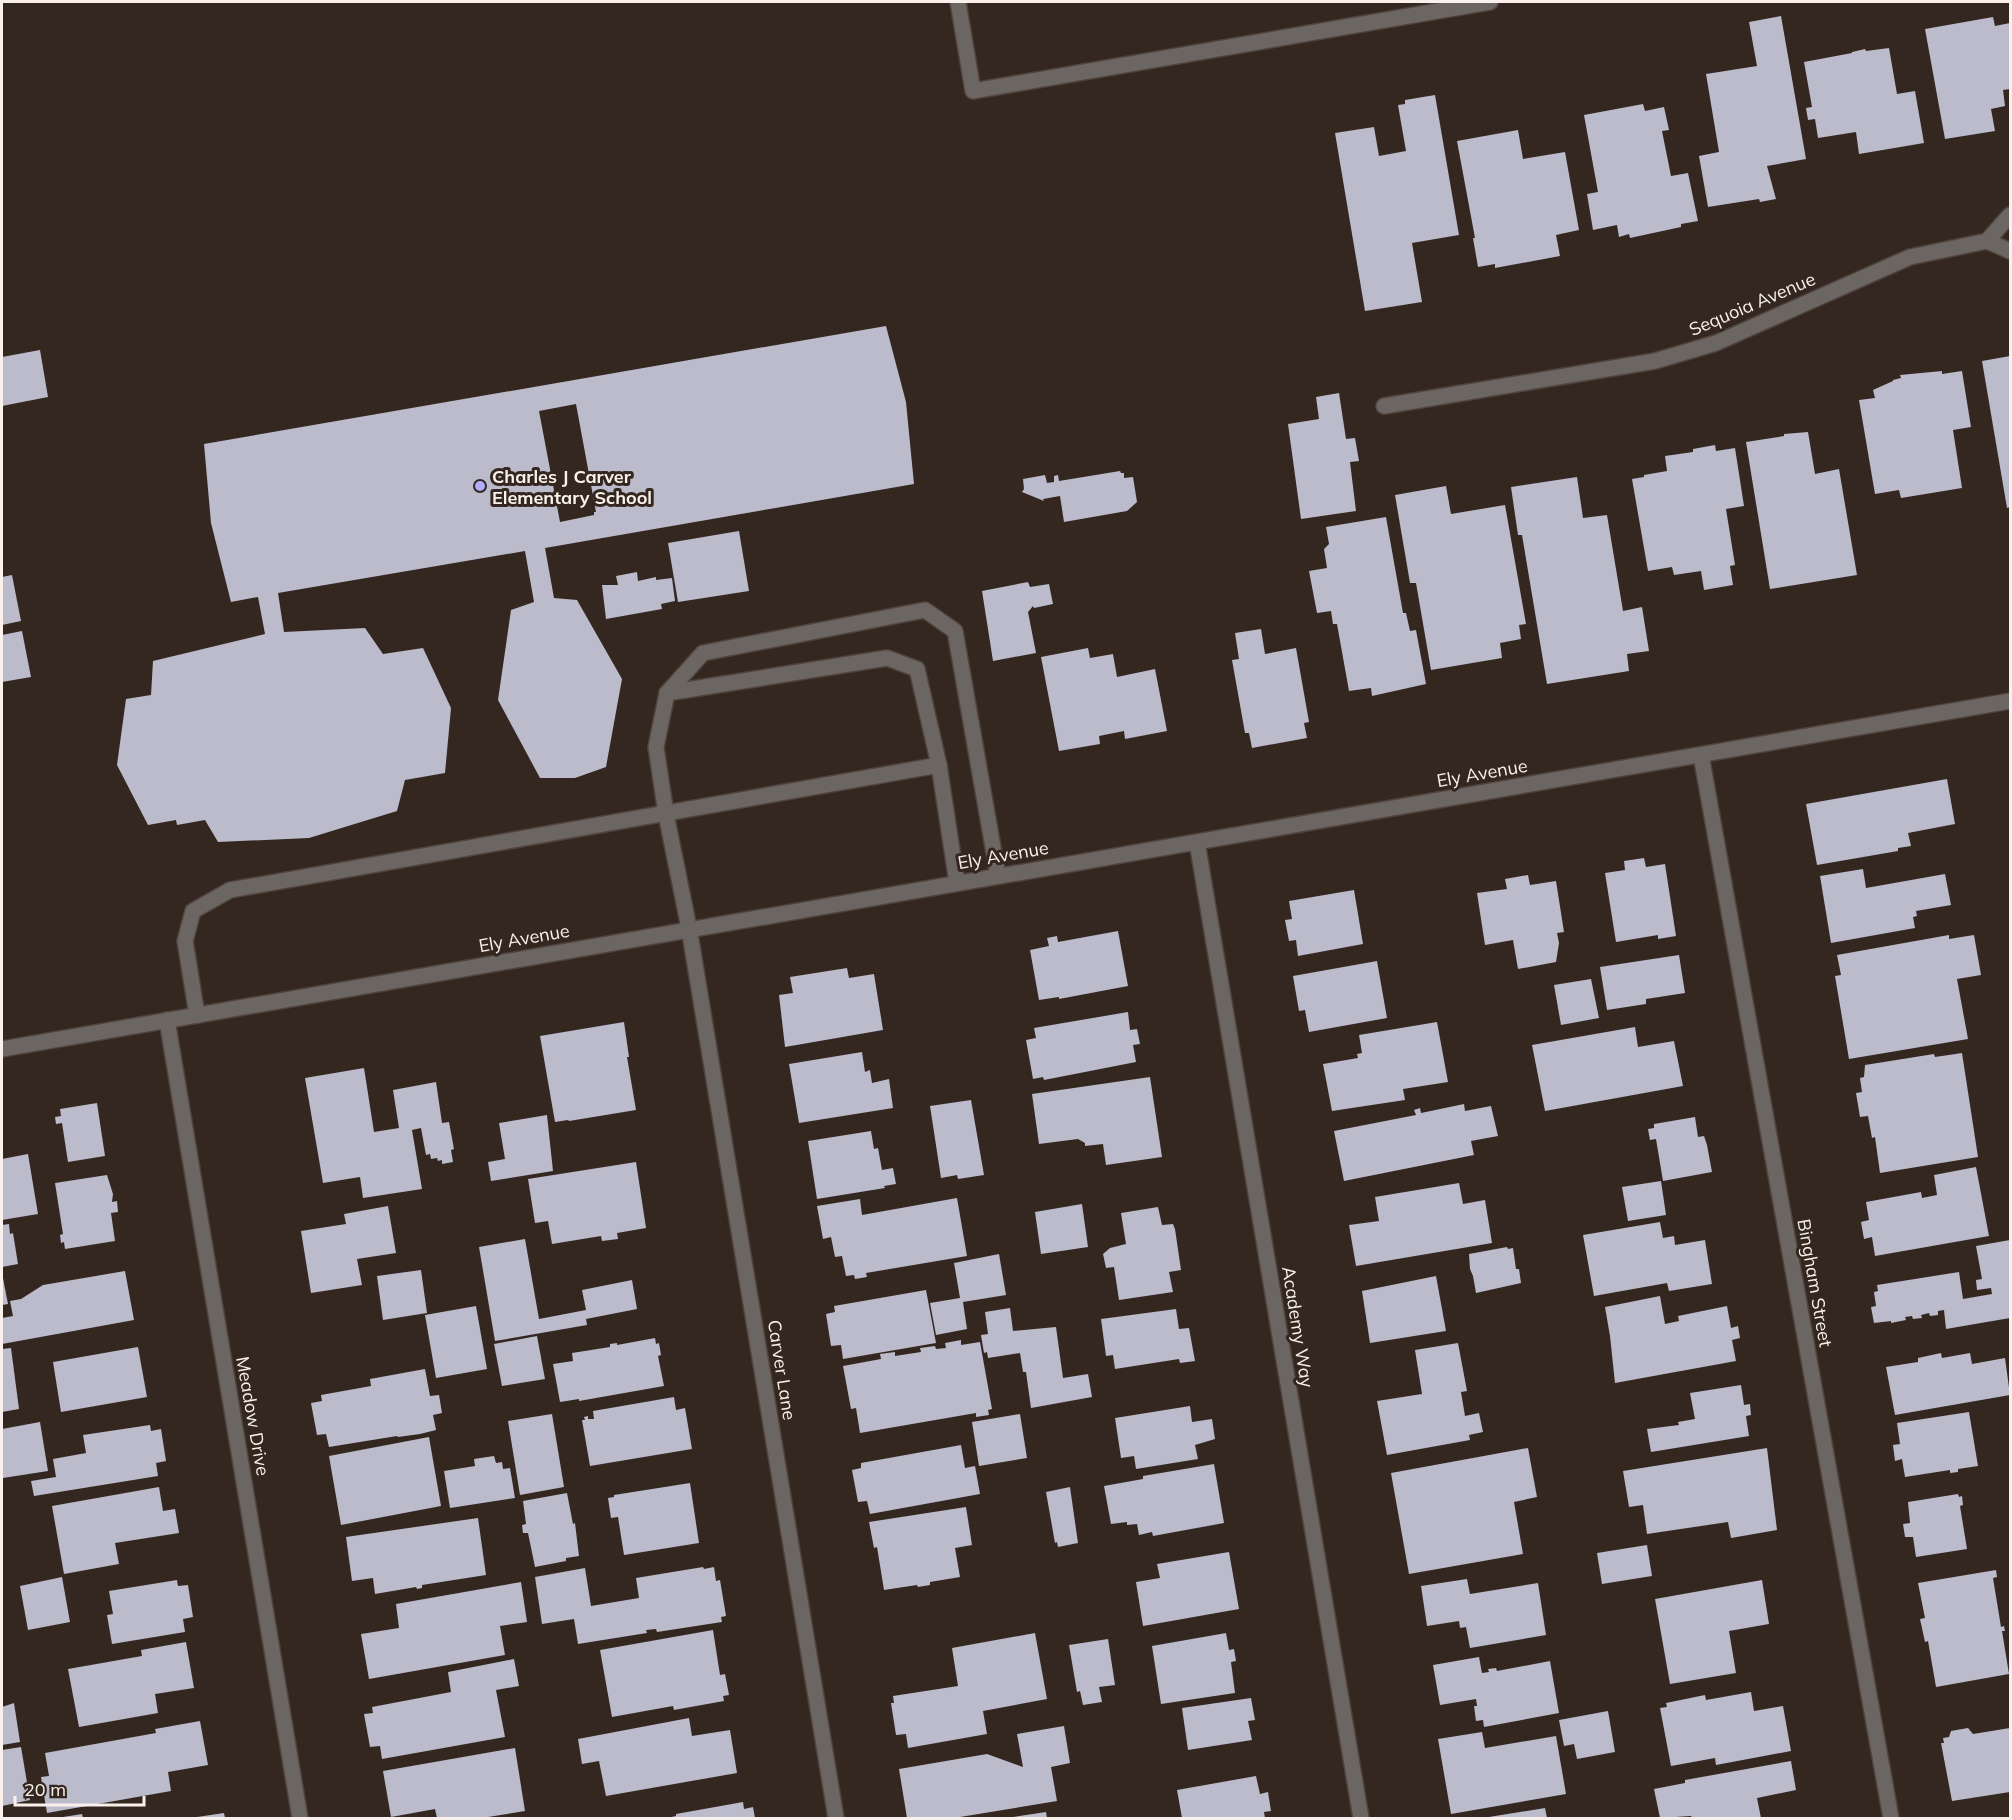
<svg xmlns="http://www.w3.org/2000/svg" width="2012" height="1820" font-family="Mulish,sans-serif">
	<rect width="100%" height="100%" fill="#342720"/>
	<g fill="#bbc" fill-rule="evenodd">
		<polygon points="1781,16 1806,159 1767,166 1776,199 1760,202 1759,199 1708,207 1699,156 1719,152 1706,74 1757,66 1749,22"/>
		<polygon points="1993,17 1995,26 2010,23 2010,89 2003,90 2005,106 1991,109 1995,131 1945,139 1925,29"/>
		<polygon points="1889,48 1897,94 1915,91 1924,143 1859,154 1856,132 1818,138 1815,119 1808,120 1806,108 1812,107 1804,62 1852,53 1852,52 1865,49 1866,51"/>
		<polygon points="1435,95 1459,235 1412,243 1422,302 1365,311 1335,133 1374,127 1379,156 1406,151 1398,105 1405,104 1405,100"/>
		<polygon points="1643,104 1645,111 1664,107 1669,130 1662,131 1671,176 1688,173 1698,221 1681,224 1681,227 1630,238 1629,234 1619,237 1617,225 1593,230 1587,194 1598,192 1584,115"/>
		<polygon points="1518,130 1523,159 1565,152 1579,230 1556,235 1560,256 1495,268 1495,264 1478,267 1473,238 1475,238 1457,141"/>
		<path d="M886,326L906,402L914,484L545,548L554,598L577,600L622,679L606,767L575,778H540L498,700L511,610L534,602L525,551L278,593L284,632L365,628L383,654L423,648L451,708L445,773L405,780L397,811L309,838L218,842L205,820L177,825L176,820L148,825L117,765L126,699L151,695L153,661L265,634L258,597L231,602L211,523L204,444ZM576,404L596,512H594V515L560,522L539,411Z"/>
		<polygon points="40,350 48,397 2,406 2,357"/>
		<polygon points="2010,356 2010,507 2007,508 1982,361"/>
		<polygon points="1942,371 1942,374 1962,371 1971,427 1953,430 1962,488 1901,498 1899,490 1875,494 1859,400 1875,398 1873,390 1893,381 1893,380 1901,378 1900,375"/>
		<polygon points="1339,393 1346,439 1355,438 1359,461 1350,462 1356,511 1301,519 1288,424 1319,419 1316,397"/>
		<polygon points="1808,432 1815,474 1839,469 1857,575 1770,589 1746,442 1784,436 1784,434"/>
		<polygon points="1715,445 1716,451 1735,448 1744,506 1726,509 1735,565 1730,566 1733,585 1704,590 1701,571 1674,575 1672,567 1648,571 1632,479 1644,477 1644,475 1667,471 1665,456 1693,452 1693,449"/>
		<polygon points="1120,471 1121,473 1124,473 1124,478 1133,477 1137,502 1127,511 1064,522 1060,496 1043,499 1044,501 1022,492 1024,489 1023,479 1045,475 1047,483 1054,482 1054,476 1058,475 1059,481"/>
		<polygon points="1577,477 1583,518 1607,515 1623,611 1642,607 1649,651 1627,654 1629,671 1547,684 1522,535 1518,535 1511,487"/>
		<polygon points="1446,486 1451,514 1505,505 1526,624 1519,625 1521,639 1500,643 1502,658 1431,670 1416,583 1410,583 1395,495"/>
		<polygon points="1386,517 1403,613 1406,613 1410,631 1416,630 1426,684 1372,696 1371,688 1349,691 1337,624 1333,624 1331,611 1317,613 1309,571 1327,568 1324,549 1329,544 1326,527"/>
		<polygon points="739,531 749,591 678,602 668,543"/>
		<polygon points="637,572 638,581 656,577 656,580 672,578 675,601 661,604 662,609 606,619 602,585 618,585 616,576"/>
		<polygon points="12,575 21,621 2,625 2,577"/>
		<polygon points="1028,582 1030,587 1049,584 1053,604 1034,608 1033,606 1028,612 1036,653 993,661 982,591"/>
		<polygon points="1261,629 1265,654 1296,648 1309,722 1304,723 1307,738 1252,748 1249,733 1245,733 1232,660 1239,659 1235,633"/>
		<polygon points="22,631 31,677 2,682 2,635"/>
		<polygon points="1088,648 1090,658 1113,654 1117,677 1155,669 1167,731 1125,739 1124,731 1099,736 1100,744 1059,751 1041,657"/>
		<polygon points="1947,779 1955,824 1908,833 1911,846 1898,848 1898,851 1817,865 1806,804"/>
		<polygon points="1644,858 1646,867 1665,864 1676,936 1658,939 1658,935 1616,942 1605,873 1625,870 1624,861"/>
		<polygon points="1863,869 1866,888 1945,874 1951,905 1916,911 1917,916 1913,917 1915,928 1831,943 1820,876"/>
		<polygon points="1528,875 1530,885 1556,881 1564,932 1557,933 1559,943 1556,962 1518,969 1513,940 1485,945 1477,893 1507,889 1505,879"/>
		<polygon points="1354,890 1363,944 1298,956 1296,940 1289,941 1285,920 1292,919 1289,901"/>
		<polygon points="1118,931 1128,986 1059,999 1059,997 1039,1000 1030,950 1049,946 1047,938 1057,936 1058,942"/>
		<polygon points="1949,935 1949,939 1974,935 1981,975 1957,979 1968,1039 1849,1059 1835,976 1841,975 1837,955"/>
		<polygon points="1679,955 1685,993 1646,999 1646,1004 1607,1010 1600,967"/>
		<polygon points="1377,961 1387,1018 1309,1032 1305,1010 1299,1011 1293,976"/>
		<polygon points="847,968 849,978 874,974 883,1030 785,1047 779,995 793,993 790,977"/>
		<polygon points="1591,979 1599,1018 1561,1025 1554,985"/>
		<polygon points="1128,1012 1130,1030 1137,1029 1140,1044 1133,1045 1136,1062 1044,1080 1043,1077 1033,1079 1026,1040 1036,1038 1034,1028"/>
		<polygon points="624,1022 629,1057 627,1057 636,1110 569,1121 568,1120 555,1122 540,1036"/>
		<polygon points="1437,1022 1448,1082 1403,1089 1405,1100 1332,1111 1323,1064 1358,1058 1357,1054 1362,1053 1359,1035"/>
		<polygon points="1635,1027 1638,1047 1674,1041 1683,1086 1545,1111 1532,1045"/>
		<polygon points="862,1052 865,1072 870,1070 872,1083 889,1079 893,1108 799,1123 789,1064"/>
		<polygon points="1962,1053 1978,1157 1880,1173 1875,1137 1872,1138 1868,1116 1860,1117 1856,1093 1862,1092 1860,1078 1864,1077 1865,1065 1934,1054 1935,1057"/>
		<polygon points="364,1068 374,1132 399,1128 393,1090 436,1082 442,1123 449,1122 454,1149 451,1150 453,1162 442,1164 442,1160 438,1161 437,1158 431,1159 430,1154 426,1155 421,1128 412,1130 422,1189 363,1198 360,1177 323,1183 305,1078"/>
		<polygon points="1150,1077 1162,1157 1106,1165 1103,1144 1085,1146 1085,1143 1078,1139 1039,1144 1032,1094"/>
		<polygon points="971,1100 984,1175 958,1179 957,1175 941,1178 930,1106"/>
		<polygon points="97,1103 105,1156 68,1162 62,1123 56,1124 55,1117 61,1116 60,1109"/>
		<polygon points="1464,1104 1465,1111 1491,1106 1498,1136 1471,1141 1474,1155 1344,1181 1334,1131 1416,1115 1414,1110 1420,1108 1421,1113"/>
		<polygon points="547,1115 553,1171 491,1181 488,1162 505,1159 499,1123"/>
		<polygon points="1695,1117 1698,1137 1704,1136 1707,1145 1712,1172 1663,1181 1656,1139 1650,1140 1648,1129 1654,1128 1654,1124"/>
		<polygon points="871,1131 874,1149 878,1148 882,1170 893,1168 896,1184 884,1186 885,1188 817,1199 808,1141"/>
		<polygon points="28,1154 38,1214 2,1220 2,1159"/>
		<polygon points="636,1162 646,1228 617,1233 618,1239 602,1241 601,1236 552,1244 548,1221 535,1223 528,1179"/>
		<polygon points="1976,1167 1989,1236 1875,1256 1872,1237 1864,1239 1861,1222 1869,1220 1866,1202 1921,1192 1922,1198 1937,1195 1934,1175"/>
		<polygon points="107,1175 113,1194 112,1202 117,1201 118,1212 111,1213 115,1241 65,1249 64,1242 61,1243 60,1235 63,1234 55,1183"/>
		<polygon points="1661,1181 1666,1215 1628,1221 1622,1187"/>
		<polygon points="1459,1183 1463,1204 1485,1200 1492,1243 1356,1266 1349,1225 1379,1221 1375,1197"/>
		<polygon points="957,1198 967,1256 866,1273 867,1277 855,1279 854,1275 846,1276 842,1256 835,1257 831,1237 823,1239 817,1206 860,1199 862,1215"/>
		<polygon points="1082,1204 1088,1247 1041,1254 1035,1212"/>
		<polygon points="388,1206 396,1253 357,1259 362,1285 311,1293 301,1231 346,1224 344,1214"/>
		<polygon points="1158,1207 1162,1225 1173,1224 1175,1229 1181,1270 1169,1272 1173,1292 1119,1300 1114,1267 1106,1268 1103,1254 1110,1248 1126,1244 1121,1213"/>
		<polygon points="1660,1222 1663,1238 1674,1236 1675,1245 1705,1240 1712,1284 1669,1291 1667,1283 1594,1296 1583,1235"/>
		<polygon points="9,1224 10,1234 13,1233 18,1264 2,1267 2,1225"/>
		<polygon points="525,1239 539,1319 586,1310 582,1290 632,1280 637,1309 586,1319 587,1325 495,1341 479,1247"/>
		<polygon points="2010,1240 2010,1318 1946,1329 1944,1310 1938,1311 1938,1315 1930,1316 1929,1313 1921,1315 1922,1318 1913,1319 1912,1316 1905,1317 1906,1320 1891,1323 1891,1321 1874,1323 1871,1307 1876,1306 1874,1292 1878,1291 1877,1285 1959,1272 1963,1299 1992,1294 1991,1288 1977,1290 1976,1280 1982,1279 1976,1246"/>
		<polygon points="1507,1247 1508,1249 1513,1248 1516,1269 1519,1269 1521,1283 1476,1293 1473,1276 1470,1269 1469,1254"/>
		<polygon points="999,1254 1006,1295 963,1302 967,1329 936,1335 930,1303 960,1298 954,1263"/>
		<polygon points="421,1270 427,1313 383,1320 377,1276"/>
		<polygon points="125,1271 134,1320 2,1344 2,1318 13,1316 10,1301 21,1299 43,1285"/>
		<polygon points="2,1273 8,1304 2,1305"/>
		<polygon points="1436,1276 1446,1331 1370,1343 1362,1291"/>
		<polygon points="926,1290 936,1343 843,1359 841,1345 831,1346 826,1314 835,1312 834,1306"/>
		<polygon points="1660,1296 1665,1324 1679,1321 1678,1316 1727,1306 1731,1328 1738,1326 1740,1338 1732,1340 1736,1361 1615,1383 1610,1336 1605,1307"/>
		<polygon points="476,1306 487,1369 436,1378 425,1315"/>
		<polygon points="1010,1308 1013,1331 1056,1327 1063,1378 1088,1374 1092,1397 1031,1408 1026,1372 1023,1372 1020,1353 988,1358 987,1352 984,1353 981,1335 988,1334 985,1312"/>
		<polygon points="1176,1309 1179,1329 1189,1328 1195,1361 1180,1363 1179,1359 1115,1369 1113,1355 1106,1356 1101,1319"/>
		<polygon points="537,1336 545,1379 502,1386 494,1344"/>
		<polygon points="655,1338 656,1344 659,1343 661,1355 658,1356 664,1386 579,1401 579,1399 560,1402 553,1364 573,1361 572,1353 610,1347 610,1344 617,1343 617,1345"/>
		<polygon points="961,1340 961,1345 980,1342 992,1409 988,1410 989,1415 976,1417 976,1413 860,1433 856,1408 851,1409 843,1366 881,1359 880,1354 895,1352 895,1356 921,1352 920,1348 935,1346 936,1349 946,1348 945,1343"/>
		<polygon points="1458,1343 1467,1391 1461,1392 1465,1416 1479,1413 1483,1432 1469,1435 1470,1440 1387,1455 1377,1401 1422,1394 1415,1350"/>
		<polygon points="138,1347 147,1397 61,1412 53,1362"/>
		<polygon points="11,1348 19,1409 2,1412 2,1349"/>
		<polygon points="1941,1353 1942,1358 1970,1353 1972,1364 2005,1358 2010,1395 1895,1415 1886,1367 1918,1362 1918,1358"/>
		<polygon points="425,1369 430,1396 439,1395 442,1413 433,1415 436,1430 420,1434 398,1437 397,1436 329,1447 326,1434 317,1435 311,1403 322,1401 321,1395 371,1386 370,1379"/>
		<polygon points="1741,1385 1744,1405 1750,1404 1751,1415 1746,1416 1749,1436 1651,1452 1647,1429 1679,1425 1678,1422 1695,1419 1690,1393"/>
		<polygon points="674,1397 676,1410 685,1408 692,1449 590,1466 582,1420 585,1420 584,1417 588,1416 588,1419 594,1419 593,1411"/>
		<polygon points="1190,1406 1192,1422 1212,1419 1215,1439 1195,1445 1198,1459 1136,1469 1134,1456 1121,1458 1115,1418"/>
		<polygon points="1969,1412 1978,1466 1958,1469 1958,1472 1950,1473 1950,1470 1905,1477 1902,1459 1895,1461 1893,1445 1900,1444 1897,1423"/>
		<polygon points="552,1414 564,1487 520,1495 508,1421"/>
		<polygon points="1020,1414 1027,1458 979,1466 972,1422"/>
		<polygon points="40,1422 48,1471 3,1478 2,1429"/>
		<polygon points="150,1425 151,1431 161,1429 166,1461 156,1463 158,1476 34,1496 31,1481 56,1477 53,1459 86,1453 83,1435"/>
		<polygon points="429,1437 441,1506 341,1525 329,1456"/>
		<polygon points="961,1445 965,1468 975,1466 980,1494 870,1514 867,1501 858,1502 852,1470 861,1468 861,1463"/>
		<polygon points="1528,1448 1537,1497 1514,1502 1523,1554 1409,1574 1391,1473"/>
		<polygon points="1767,1448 1777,1530 1731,1538 1728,1522 1647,1534 1643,1505 1629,1507 1623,1471"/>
		<polygon points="494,1456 496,1463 502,1462 503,1469 510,1468 515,1498 450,1508 444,1471 475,1466 474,1459"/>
		<polygon points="1214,1464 1224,1523 1153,1536 1152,1532 1139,1535 1137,1524 1127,1525 1127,1522 1111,1524 1104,1486 1143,1479 1143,1476"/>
		<polygon points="690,1483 699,1543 624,1555 618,1517 611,1518 608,1498 614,1497 614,1495"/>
		<polygon points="159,1487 163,1511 175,1509 179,1533 115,1543 119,1564 64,1574 52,1506"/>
		<polygon points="1070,1487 1078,1543 1058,1547 1057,1542 1055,1543 1046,1492"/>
		<polygon points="567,1493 573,1524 575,1523 579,1556 566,1558 566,1561 535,1567 528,1533 523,1533 522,1525 526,1524 523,1501"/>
		<polygon points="1958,1494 1959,1497 1962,1496 1963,1505 1960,1506 1967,1549 1916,1557 1913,1537 1905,1537 1903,1524 1910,1523 1908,1502"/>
		<polygon points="966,1507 972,1545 955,1548 960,1577 930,1582 930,1585 918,1587 917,1585 884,1590 877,1547 874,1548 869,1522"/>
		<polygon points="478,1518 486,1575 422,1585 422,1588 417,1589 416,1587 375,1594 373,1578 352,1581 346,1537"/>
		<polygon points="1647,1545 1652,1576 1602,1584 1597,1553"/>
		<polygon points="1229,1552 1239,1609 1143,1626 1136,1582 1160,1578 1157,1564"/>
		<polygon points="703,1567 704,1569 714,1567 716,1581 720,1580 726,1616 721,1617 722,1622 657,1632 656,1629 646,1630 647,1633 578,1644 574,1619 542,1624 535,1577 585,1568 591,1606 639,1598 636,1578"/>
		<polygon points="1996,1570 1997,1577 1993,1578 2001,1627 2004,1626 2005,1631 2002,1631 2009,1674 1936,1687 1928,1641 1925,1642 1920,1619 1925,1618 1918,1583"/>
		<polygon points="62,1577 70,1622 28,1630 20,1586"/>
		<polygon points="1467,1579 1470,1594 1538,1583 1546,1635 1470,1648 1466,1627 1460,1628 1459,1621 1427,1626 1421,1586"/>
		<polygon points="177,1580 178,1586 188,1585 193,1617 183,1619 185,1632 112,1644 107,1615 113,1614 109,1591"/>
		<polygon points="1762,1580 1769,1624 1729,1631 1736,1673 1670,1684 1655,1599"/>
		<polygon points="521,1582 527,1622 500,1626 505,1655 369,1679 361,1634 399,1628 396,1604"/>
		<polygon points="713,1630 720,1675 725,1674 729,1695 723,1696 724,1701 674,1710 673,1706 612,1717 600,1650"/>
		<polygon points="1035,1633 1047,1699 983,1711 987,1734 908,1748 906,1734 896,1735 891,1703 894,1703 893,1696 958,1686 952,1648"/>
		<polygon points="1226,1633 1229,1650 1234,1649 1236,1661 1231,1662 1235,1693 1161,1704 1152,1646"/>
		<polygon points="1108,1639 1115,1685 1099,1687 1102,1702 1083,1705 1080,1691 1077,1692 1069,1645"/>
		<polygon points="186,1642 194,1688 155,1694 158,1713 79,1727 68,1669 142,1656 141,1650"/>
		<polygon points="1479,1657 1482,1673 1489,1672 1488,1669 1496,1668 1497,1671 1550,1661 1559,1713 1484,1727 1483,1720 1476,1721 1474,1706 1477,1706 1476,1699 1440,1705 1433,1665"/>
		<polygon points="514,1659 519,1686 496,1690 505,1737 382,1759 380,1746 370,1747 364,1714 373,1713 372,1707 451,1692 448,1672"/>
		<polygon points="1751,1692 1754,1711 1783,1706 1791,1751 1716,1765 1715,1758 1671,1766 1660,1708 1667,1707 1666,1703 1705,1695 1706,1700"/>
		<polygon points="1251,1698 1255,1720 1248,1721 1252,1740 1188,1750 1182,1708"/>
		<polygon points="14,1703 20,1742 2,1745 2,1707"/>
		<polygon points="1608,1711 1615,1752 1577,1759 1574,1744 1564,1746 1559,1720"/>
		<polygon points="689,1718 692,1736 730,1730 737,1773 606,1796 599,1761 582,1764 578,1739"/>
		<polygon points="200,1721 208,1765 168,1772 171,1791 47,1813 41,1777 49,1776 45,1753 156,1733 155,1729"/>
		<polygon points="1064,1726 1070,1763 1051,1767 1057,1801 954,1818 907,1818 899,1769 987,1754 1023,1767 1017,1734"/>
		<polygon points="1968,1728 1973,1734 2010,1728 2010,1792 1952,1801 1941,1743 1944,1743 1943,1738 1949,1737 1951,1731"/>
		<polygon points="1482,1732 1485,1748 1556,1736 1566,1794 1451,1814 1438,1739"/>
		<polygon points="21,1747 30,1800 2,1806 2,1750"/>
		<polygon points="515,1748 525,1811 482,1818 437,1818 435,1809 391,1817 383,1771"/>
		<polygon points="1791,1761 1796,1790 1757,1798 1761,1818 1692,1818 1691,1816 1660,1818 1654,1789 1685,1783 1685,1780"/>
		<polygon points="1256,1776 1260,1794 1268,1792 1271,1811 1264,1812 1265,1818 1182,1818 1177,1790"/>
		<polygon points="743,1802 744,1809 753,1807 755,1818 667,1818 676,1816 676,1814"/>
		<polygon points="1545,1808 1547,1818 1489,1818 1489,1817"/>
		<polygon points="1046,1812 1047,1818 1013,1818 1013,1817"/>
		<polygon points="224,1813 225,1818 197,1818 197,1817"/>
		<polygon points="82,1814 83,1818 63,1818 63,1817"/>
	</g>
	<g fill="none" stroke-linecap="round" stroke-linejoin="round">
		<g stroke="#50433d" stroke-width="18">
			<g id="lane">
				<polyline points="958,2 973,91 1490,2"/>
				<polyline points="667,693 887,658 917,669 939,765"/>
				<polyline points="689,928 666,814 656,747 667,693 703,653 925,610 955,631 998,876"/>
				<polyline points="197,1015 185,941 193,911 230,890 939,765 957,883"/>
			</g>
		</g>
		<g stroke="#50433d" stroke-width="18">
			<g id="street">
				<polyline points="1987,241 2010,251"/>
				<polyline points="1384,406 1655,361 1716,343 1910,257 1987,241 2010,215"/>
				<polyline points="1701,755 1891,1818"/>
				<polyline points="1197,842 1361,1818"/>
				<polyline points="689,928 836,1818"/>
				<polyline points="167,1020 300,1818"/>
				<polyline points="2,1049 2010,701"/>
			</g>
		</g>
		<use href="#lane" stroke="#6c6662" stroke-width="15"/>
		<use href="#street" stroke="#6c6662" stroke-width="15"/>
	</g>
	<circle fill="#b2adfa" stroke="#342720" stroke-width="2" cx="480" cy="486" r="6"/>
	<g text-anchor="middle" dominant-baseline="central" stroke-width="6" stroke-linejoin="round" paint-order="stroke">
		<g font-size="18" fill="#faf1ec" stroke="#342720">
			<text transform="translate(1752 304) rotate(-23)">Sequoia Avenue</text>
			<text transform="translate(1482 773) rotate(-10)">Ely Avenue</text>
			<text transform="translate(1003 855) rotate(-10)">Ely Avenue</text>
			<text transform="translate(524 938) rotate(-10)">Ely Avenue</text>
			<text transform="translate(1815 1283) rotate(80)">Bingham Street</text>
			<text transform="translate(1298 1327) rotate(81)">Academy Way</text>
			<text transform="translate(782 1370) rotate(81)">Carver Lane</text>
			<text transform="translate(253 1416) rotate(80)">Meadow Drive</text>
		</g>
		<g font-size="18" font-weight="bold" fill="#faf1ec" stroke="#342720" text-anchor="start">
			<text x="492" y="476">Charles J Carver<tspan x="492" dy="21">Elementary School</tspan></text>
		</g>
	</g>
	<rect width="2012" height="1820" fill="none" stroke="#faf1ec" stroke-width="6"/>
	<path d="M15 1796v9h129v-9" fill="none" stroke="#faf1ec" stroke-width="3"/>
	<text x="24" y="1796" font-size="18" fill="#faf1ec" stroke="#342720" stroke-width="4.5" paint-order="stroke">20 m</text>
</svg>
